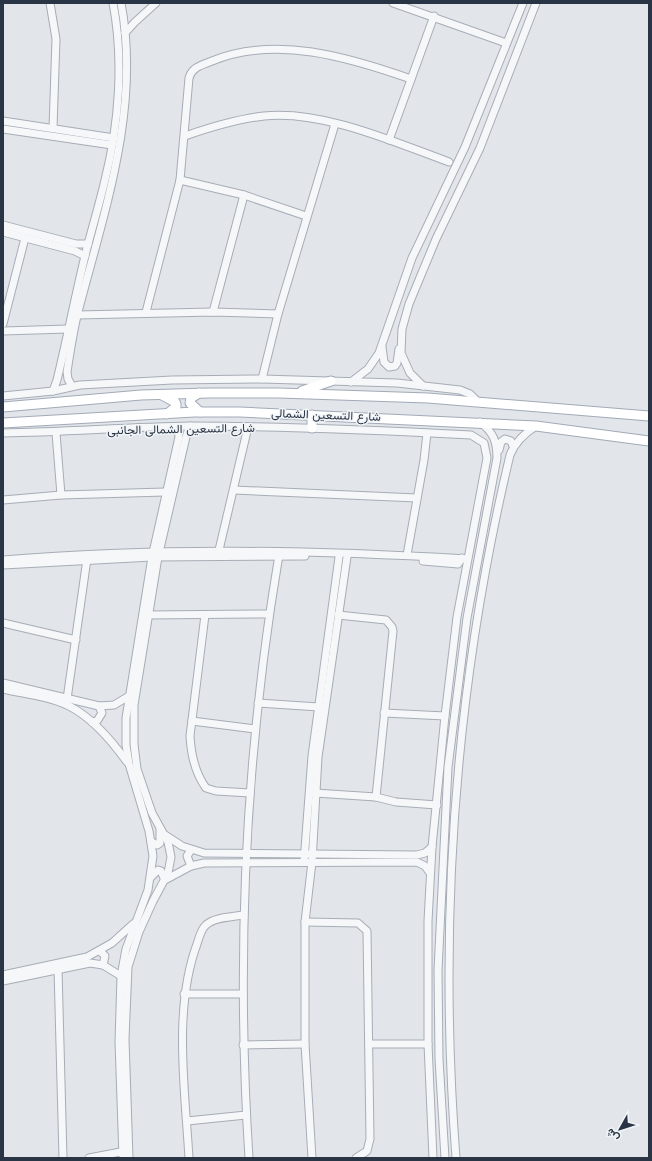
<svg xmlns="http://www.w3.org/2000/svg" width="652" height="1161" font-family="Jost,Vazirmatn,sans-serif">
	<rect width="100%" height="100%" fill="#e2e6eb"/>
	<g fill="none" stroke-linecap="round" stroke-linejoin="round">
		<g stroke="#a7adb6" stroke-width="9">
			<g id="minor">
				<polyline points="50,3 56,39 53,128"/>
				<polyline points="393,3 506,43"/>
				<polyline points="125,33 135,22 156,3"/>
				<polyline points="3,121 114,138"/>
				<polyline points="3,129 112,145"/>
				<path d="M185,136C211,127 237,119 264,116C323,110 394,142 449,162"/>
				<polyline points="389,140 434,16"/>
				<polyline points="180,180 244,195 306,216"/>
				<polyline points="3,225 76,244 88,244"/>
				<polyline points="3,232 75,251 85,256"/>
				<path d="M146,312L180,180L189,78C192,67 202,65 212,61C276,35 348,57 411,79"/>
				<polyline points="213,312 244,195"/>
				<polyline points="77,315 213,312 278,314"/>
				<polyline points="3,324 25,238"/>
				<polyline points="3,331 68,329"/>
				<polyline points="382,347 384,362 389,367 395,366 397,363 399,349"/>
				<polyline points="262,379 278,314 335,124"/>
				<polyline points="351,382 368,369 379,353 412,258 465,147 523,3"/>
				<path d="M72,386L68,379L67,372C70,352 73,332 78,312C104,212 141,108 121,3"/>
				<polyline points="423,386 410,373 401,353 402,329 409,304 436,239 480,148 536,3"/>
				<path d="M53,391L57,380C67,339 75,297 85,256C91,231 99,206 105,180C119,124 124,60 113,3"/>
				<polyline points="3,396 53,391 80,385 172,380 262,379 397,383 460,390 470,394 478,402"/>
				<path d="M3,433C65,432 128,427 190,426C284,426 377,430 471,435L484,443L487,458L457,617L445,716L432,847L428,921V1044L433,1158"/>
				<polyline points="56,433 61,495"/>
				<polyline points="499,450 501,442 505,439 511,441 513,446"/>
				<polyline points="234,490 417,498"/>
				<polyline points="3,500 61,495 165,492"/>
				<polyline points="219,550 248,427"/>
				<polyline points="407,555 424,460 427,433"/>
				<path d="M3,560C158,547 311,550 467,559"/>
				<polyline points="423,561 458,564 462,558"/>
				<polyline points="3,565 152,557 305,556"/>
				<polyline points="148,615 269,614"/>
				<path d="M205,615L190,736C191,754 195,773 206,788L216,791L250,793"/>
				<polyline points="338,615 386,620 392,627 393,631 376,797"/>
				<polyline points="3,623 76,640"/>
				<polyline points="3,683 99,706 114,705 129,696"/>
				<path d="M3,689C25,694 49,696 69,706C93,718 112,741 127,762"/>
				<polyline points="67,699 87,559"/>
				<polyline points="258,703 319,707"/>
				<polyline points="384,713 445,716"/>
				<polyline points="192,721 255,729"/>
				<polyline points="92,722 97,721 102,713 99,706"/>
				<polyline points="315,793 376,797 396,802 437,805"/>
				<polyline points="165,835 182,846 204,853 417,855 425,853 432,847"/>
				<polyline points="152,842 157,845 160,843 160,828"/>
				<polyline points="191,850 187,856 191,866"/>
				<polyline points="304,862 312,756 339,557"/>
				<polyline points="151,877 158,870 161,871 165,880 191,866 204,863 417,862 425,866 430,873"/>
				<polyline points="305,922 358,923 367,931 370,1139 367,1151 356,1158"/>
				<polyline points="100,951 105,956 103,965"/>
				<polyline points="58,969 63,1158"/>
				<polyline points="3,975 87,957 112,943 133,924"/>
				<polyline points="3,981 90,963 103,965 121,976"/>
				<polyline points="184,994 243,994"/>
				<polyline points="369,1044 428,1044"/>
				<polyline points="243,1045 305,1044"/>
				<polyline points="187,1121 246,1115"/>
				<polyline points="89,1158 126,1151"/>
				<polyline points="123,1158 119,1042 121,976 126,949 148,890 153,856 149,831 129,764 126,745 126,718 152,557 179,437 178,427"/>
				<polyline points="129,1158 125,1039 128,967 139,932 153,901 168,873 171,857 168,842 152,813 137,769 134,744 134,705 158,557 186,437 190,426"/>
				<path d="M189,1158C185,1090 173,1009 197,944C199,938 201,929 206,925C214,917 232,917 243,915"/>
				<path d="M249,1158C236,956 245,755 279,555"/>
				<polyline points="312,1158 305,1044 305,922 312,862 318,757 347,557"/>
				<path d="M445,1158L439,1059L438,970L448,767L467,618L497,458C497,441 493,432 480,422"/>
				<path d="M456,1158C438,923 455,685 510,455C515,442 525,433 536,426"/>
			</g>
		</g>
		<g stroke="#a1aab7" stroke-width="11">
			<g id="major">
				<polyline points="302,391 331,381"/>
				<polyline points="199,393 191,398 190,403 200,412"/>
				<polyline points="162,395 175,402 176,404 176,407 167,414"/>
				<polyline points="3,407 141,395 208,393 279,393 428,398 649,416"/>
				<polyline points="312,415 312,428"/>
				<polyline points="3,423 194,412 240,412 536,426 649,441"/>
			</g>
		</g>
		<use href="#minor" stroke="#f5f7f9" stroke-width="7"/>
		<use href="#major" stroke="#fff" stroke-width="9"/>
	</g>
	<g text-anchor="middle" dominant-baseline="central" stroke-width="3" stroke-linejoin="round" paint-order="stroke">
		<g font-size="12" fill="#293444" stroke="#f2f5f8">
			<text transform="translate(326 415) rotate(2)">شارع التسعين الشمالى</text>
			<text transform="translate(181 429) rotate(-1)">شارع التسعين الشمالى الجانبى</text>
		</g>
	</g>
	<rect width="652" height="1161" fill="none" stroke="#293444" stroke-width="8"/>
	<g transform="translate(620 1129) rotate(231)" stroke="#f2f5f8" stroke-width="3" paint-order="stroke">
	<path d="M0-3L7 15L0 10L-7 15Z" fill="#293444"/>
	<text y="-6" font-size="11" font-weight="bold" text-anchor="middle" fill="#293444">ش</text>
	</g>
</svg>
